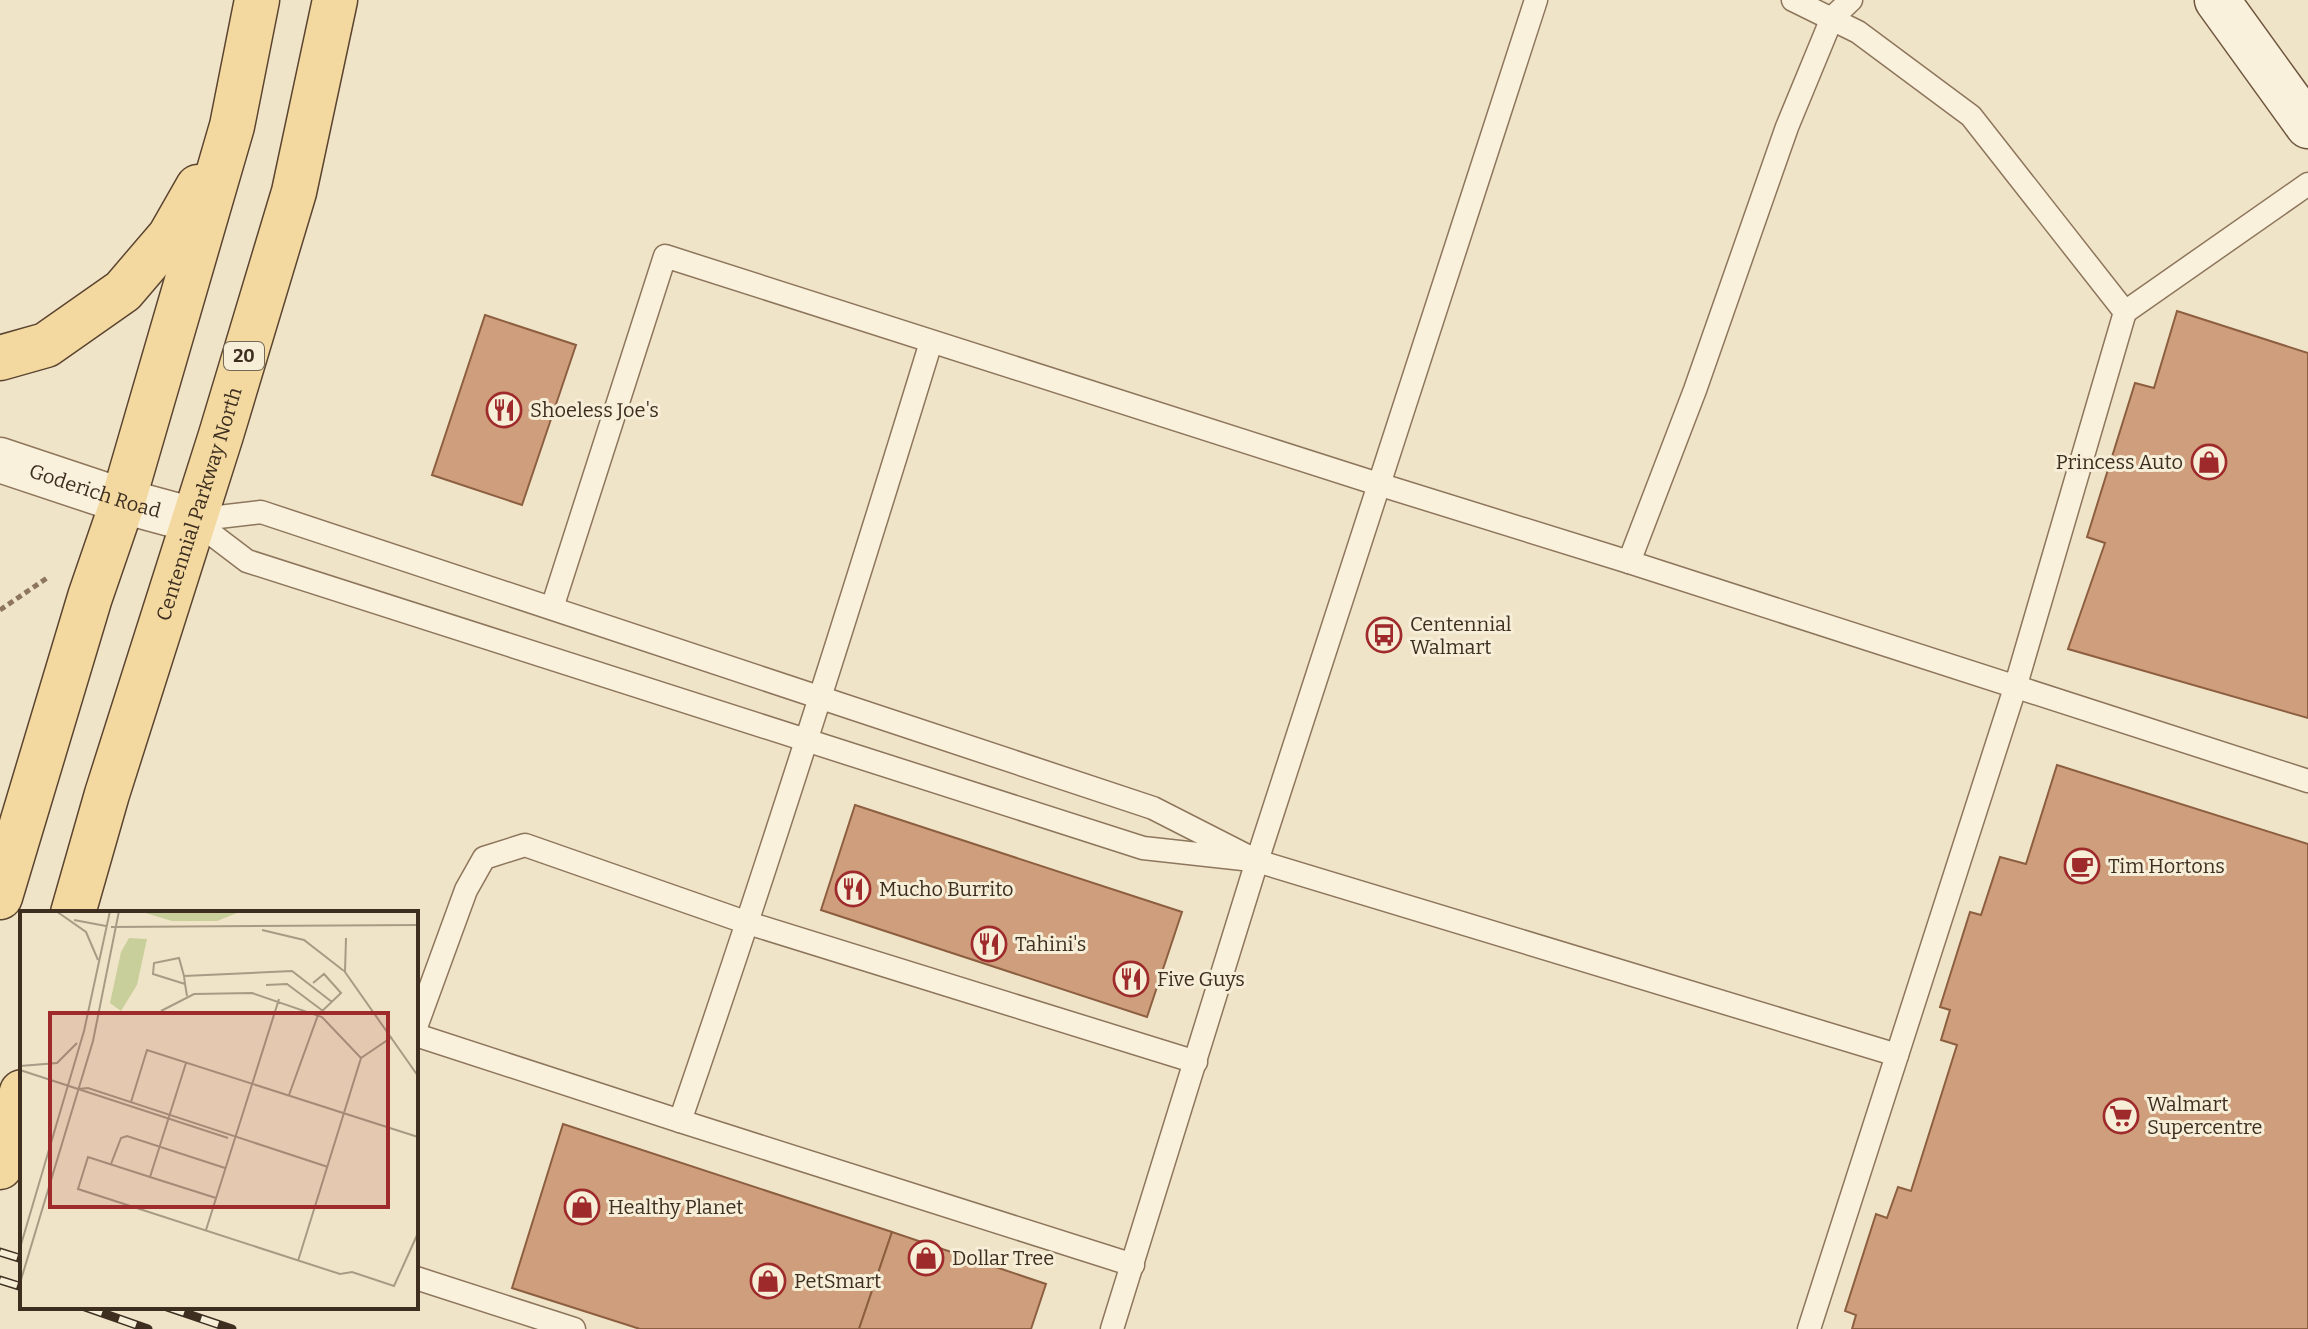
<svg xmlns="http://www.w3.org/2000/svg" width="2308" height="1329" font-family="Bitter,serif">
	<rect width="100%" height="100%" fill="#f0e4c8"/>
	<g fill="#cf9f7d" stroke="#8d5f41" stroke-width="2">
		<polygon points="2177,311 2308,353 2308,718 2068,649 2105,543 2087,537 2135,383 2154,388"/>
		<polygon points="485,315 576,345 522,505 432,475"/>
		<polygon points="2057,765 2308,844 2308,1329 1852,1329 1856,1315 1845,1311 1876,1214 1887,1218 1898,1187 1911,1191 1957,1045 1941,1040 1950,1010 1940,1007 1970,912 1981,915 2000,857 2026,864"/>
		<polygon points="855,805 1182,912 1147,1017 821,910"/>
		<polygon points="563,1124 892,1232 859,1329 640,1329 512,1288"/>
		<polygon points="892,1232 1046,1284 1031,1329 859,1329"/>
	</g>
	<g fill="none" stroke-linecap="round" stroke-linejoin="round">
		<g stroke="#8d765c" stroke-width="25">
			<g id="lane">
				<polyline points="1793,0 1858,32 1971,116 2125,312 2015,688 1809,1329"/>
				<polyline points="2125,312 2308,184"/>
				<path d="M931,342C851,603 769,863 680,1121L1133,1265"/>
				<polyline points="193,520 261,512 1153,808 1257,861 1897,1055"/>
				<polyline points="193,520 247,561 1143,848 1243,859"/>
				<polyline points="1629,562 1695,390 1787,127 1832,18 1851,0"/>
				<polyline points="552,608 665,256 1378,484 1629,562 2308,781"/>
				<polyline points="416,1027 466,890 484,858 525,845 748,923 1196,1062"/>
				<polyline points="416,1035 680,1121"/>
				<polyline points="416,1278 574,1329"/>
				<polyline points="1112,1329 1257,861 1536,0"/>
			</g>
		</g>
		<g stroke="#8d765c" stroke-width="47">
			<g id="street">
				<path id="s1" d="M0,460L123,501L193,520"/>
			</g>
		</g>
		<g stroke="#6f573f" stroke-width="47">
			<polyline id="secondary" points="2217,0 2308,126"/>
		</g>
		<g stroke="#5b4430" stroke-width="47">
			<g id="primary">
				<polyline points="0,358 46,345 123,291 170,236 198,187"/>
				<polyline points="0,897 90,597 123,501 232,126 257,0"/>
				<path id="s2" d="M73,913L107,794L221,435L294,192L335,0"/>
				<polyline points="0,1167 22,1092"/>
			</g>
		</g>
		<polyline stroke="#8d765c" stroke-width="5" stroke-dasharray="6 4" stroke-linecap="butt" points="0,610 47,578"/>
		<use href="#lane" stroke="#faf1dc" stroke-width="22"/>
		<use href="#street" stroke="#faf1dc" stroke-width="44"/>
		<use href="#secondary" stroke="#faf1dc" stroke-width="44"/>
		<use href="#primary" stroke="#f3d9a0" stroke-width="44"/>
		<g stroke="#3d2e20" stroke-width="9">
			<g id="rail">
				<polyline points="0,1252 22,1259"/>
				<polyline points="0,1280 22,1287"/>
				<polyline points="85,1307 148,1329"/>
				<polyline points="167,1307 232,1329"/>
			</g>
		</g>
		<use href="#rail" stroke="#f7eed8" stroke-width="6" stroke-dasharray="18" stroke-linecap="butt"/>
	</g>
	<defs>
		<g id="restaurant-ring" transform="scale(1.8)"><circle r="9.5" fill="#f7eed8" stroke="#9e2a2b" stroke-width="1.5"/><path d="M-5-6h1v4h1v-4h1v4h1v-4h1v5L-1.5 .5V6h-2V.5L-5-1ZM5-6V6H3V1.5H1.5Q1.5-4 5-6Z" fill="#9e2a2b"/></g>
		<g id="shop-ring" transform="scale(1.8)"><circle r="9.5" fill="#f7eed8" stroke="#9e2a2b" stroke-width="1.5"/><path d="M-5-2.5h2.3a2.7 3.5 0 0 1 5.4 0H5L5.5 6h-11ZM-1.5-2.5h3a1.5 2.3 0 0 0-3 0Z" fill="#9e2a2b"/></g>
		<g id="bus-ring" transform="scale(1.8)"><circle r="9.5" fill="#f7eed8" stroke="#9e2a2b" stroke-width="1.5"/><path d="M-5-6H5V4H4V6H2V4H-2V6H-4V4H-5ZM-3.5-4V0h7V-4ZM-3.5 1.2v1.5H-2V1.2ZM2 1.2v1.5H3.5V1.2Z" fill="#9e2a2b"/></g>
		<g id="cafe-ring" transform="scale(1.8)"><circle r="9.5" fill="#f7eed8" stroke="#9e2a2b" stroke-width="1.5"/><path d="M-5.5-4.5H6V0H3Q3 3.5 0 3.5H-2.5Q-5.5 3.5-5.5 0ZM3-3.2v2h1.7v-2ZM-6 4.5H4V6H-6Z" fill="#9e2a2b"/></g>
		<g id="supermarket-ring" transform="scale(1.8)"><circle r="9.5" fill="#f7eed8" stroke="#9e2a2b" stroke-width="1.5"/><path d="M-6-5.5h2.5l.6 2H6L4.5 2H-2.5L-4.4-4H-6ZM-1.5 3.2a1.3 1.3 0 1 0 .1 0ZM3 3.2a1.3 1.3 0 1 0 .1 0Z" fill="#9e2a2b"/></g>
	</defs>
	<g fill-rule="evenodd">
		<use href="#restaurant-ring" x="504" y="410"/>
		<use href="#shop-ring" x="2209" y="462"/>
		<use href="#bus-ring" x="1384" y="635"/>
		<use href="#cafe-ring" x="2082" y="866"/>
		<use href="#restaurant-ring" x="853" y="889"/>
		<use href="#restaurant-ring" x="989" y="944"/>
		<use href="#restaurant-ring" x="1131" y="979"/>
		<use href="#supermarket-ring" x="2121" y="1116"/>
		<use href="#shop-ring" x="582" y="1207"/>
		<use href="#shop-ring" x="926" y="1258"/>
		<use href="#shop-ring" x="768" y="1281"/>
	</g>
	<g text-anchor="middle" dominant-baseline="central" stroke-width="6" stroke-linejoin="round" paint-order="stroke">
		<rect fill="#f7eed8" stroke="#756857" stroke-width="2" x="224" y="342" width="40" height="28" rx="6"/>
		<g font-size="18" font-weight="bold" fill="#3d2e20">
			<text x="244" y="356">20</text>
		</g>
		<g font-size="20" fill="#3d2e20" stroke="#f7eed8" text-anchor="start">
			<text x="530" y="410">Shoeless Joe's</text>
			<text x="2183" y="462" text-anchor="end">Princess Auto</text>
			<text x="1410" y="624">Centennial<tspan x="1410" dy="23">Walmart</tspan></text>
			<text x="2108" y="866">Tim Hortons</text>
			<text x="879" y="889">Mucho Burrito</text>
			<text x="1015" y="944">Tahini's</text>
			<text x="1157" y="979">Five Guys</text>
			<text x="2147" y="1104">Walmart<tspan x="2147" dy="23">Supercentre</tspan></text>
			<text x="608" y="1207">Healthy Planet</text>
			<text x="952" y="1258">Dollar Tree</text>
			<text x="794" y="1281">PetSmart</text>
		</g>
		<g font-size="20" fill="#3d2e20" stroke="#f7eed8">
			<text stroke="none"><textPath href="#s1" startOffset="100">Goderich Road</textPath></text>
			<text stroke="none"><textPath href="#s2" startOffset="428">Centennial Parkway North</textPath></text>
		</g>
	</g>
	<g transform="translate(20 911)">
		<rect width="398" height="398" fill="#f0e4c8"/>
		<path d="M119,0H222L197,10H152ZM109,27L127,28L117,74L101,100L90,92L101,41Z" fill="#c9cf9b"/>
		<path fill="none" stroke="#a89b85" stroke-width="2" d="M36,0L66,21L78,49M54,9L86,15M91,16L398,14M242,19L284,29L324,60M326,27L325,61L398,165M164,65L272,60L312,91M165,73L133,63L134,52L159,47L164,65L165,73L167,85M246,74L267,73L303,100M141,100L174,83L232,82L302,106L341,147L278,350M341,147L372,126M166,152L130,266L196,287M0,155L37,152L57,132M0,159L208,227M58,178L68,177L308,256M269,184L298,104L321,82L304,63L293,72M111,191L127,139L398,226M91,253L101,227L107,225L205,257M130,266L68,246L58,278L320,363L332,361L374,375L398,322M186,319L259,88M0,337L64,120L90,0M0,372L73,130L99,0"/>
		<path fill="#9e2a2b" fill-opacity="0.15" stroke="#9e2a2b" stroke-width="4" d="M30,102H368V296H30Z"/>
		<rect width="398" height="398" fill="none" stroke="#3d2e20" stroke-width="4"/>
	</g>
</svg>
